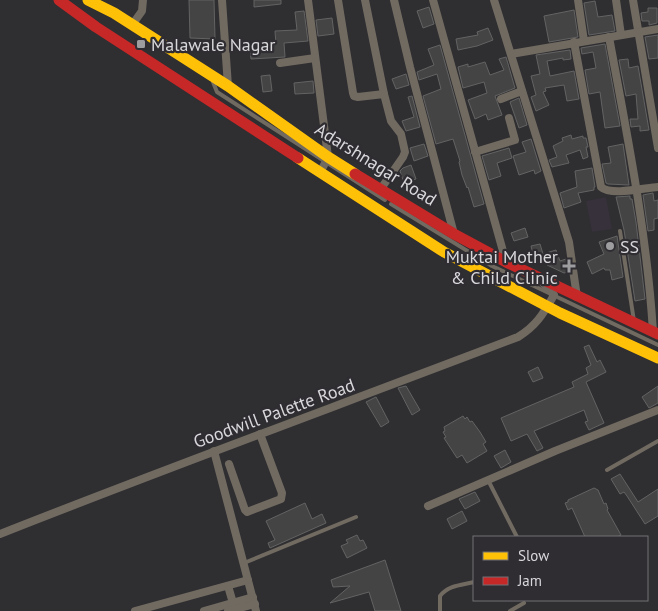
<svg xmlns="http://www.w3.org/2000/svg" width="658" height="611" font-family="'PT Sans',sans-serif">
	<rect width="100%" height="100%" fill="#2f2e31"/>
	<polygon fill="#36313b" points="606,197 612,229 592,232 586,201"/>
	<g fill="#454445" stroke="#646363">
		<polygon points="189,0 214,0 215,39 190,38"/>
		<polygon points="254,0 281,0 281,4 254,7"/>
		<polygon points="595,1 598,17 612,15 615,31 589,35 584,3"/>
		<polygon points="429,7 434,24 423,28 417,11"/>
		<polygon points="648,8 657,8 657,23 649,25 649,21 642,21 641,13 648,12"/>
		<polygon points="574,10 578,37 549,42 544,16"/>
		<polygon points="304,11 308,41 284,43 285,57 251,59 250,48 276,45 275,31 297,30 295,12"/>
		<polygon points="332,18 334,34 318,36 316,20"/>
		<polygon points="488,28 493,40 477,46 458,50 456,39 478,35 477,32"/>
		<polygon points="658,35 658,58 649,59 645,37"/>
		<polygon points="605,44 620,126 605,128 600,92 589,94 585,70 596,68 593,52 582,54 581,48"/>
		<polygon points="440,45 484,204 474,207 468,187 467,188 462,175 459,162 460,161 453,139 436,144 423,96 441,89 437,74 419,80 417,72 434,65 428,49"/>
		<polygon points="570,50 571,59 563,60 563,58 547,61 550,76 574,71 579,99 567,101 564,85 545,88 546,91 543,92 549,105 536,111 531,97 536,95 531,76 540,74 536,55"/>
		<polygon points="506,57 515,88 495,96 502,115 488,120 486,114 475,119 468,100 487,93 484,82 463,88 458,67 468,64 468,67 485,62 490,75 504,70 499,59"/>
		<polygon points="628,59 629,68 638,66 649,130 640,131 640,126 631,127 630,119 638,119 636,94 626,96 619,60"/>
		<polygon points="406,74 409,85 396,89 392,79"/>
		<polygon points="270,75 272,91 263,92 261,76"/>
		<polygon points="313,81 314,93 295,94 294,83"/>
		<polygon points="412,96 420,127 406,131 402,121 414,117 408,97"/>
		<polygon points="519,98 527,125 519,128 510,102"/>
		<polygon points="571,135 572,139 583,136 583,138 586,138 588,147 586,147 588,157 583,159 580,150 566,155 569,163 552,167 549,160 557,157 553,146 563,141 562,138"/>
		<polygon points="531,139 541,171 535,174 534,170 519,175 513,156 526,152 522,142"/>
		<polygon points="424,144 428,156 414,161 410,148"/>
		<polygon points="623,144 629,185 608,184 606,183 602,164 611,163 608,147"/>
		<polygon points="509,148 512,158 497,163 501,176 489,180 482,156"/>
		<polygon points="411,165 416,179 404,183 400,171 403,168"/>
		<polygon points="592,168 595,187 594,187 594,190 578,193 581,202 564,208 560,193 577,187 575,171"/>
		<polygon points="653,193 654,201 658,200 658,218 654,219 654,230 648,231 643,195"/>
		<polygon points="630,196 630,199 632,199 636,222 645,299 635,301 624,230 616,197"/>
		<polygon points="525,228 528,237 514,241 511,233"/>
		<polygon points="617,236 623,277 612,280 610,270 605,270 604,268 592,274 587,262 604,254 599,242"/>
		<polygon points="540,244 543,254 556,250 560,261 566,259 568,272 564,273 547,265 546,259 535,262 531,246"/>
		<polygon points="589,345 597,362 600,360 606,372 586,382 604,423 589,430 585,422 588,421 584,410 534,431 543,448 537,451 527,434 511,441 501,418 574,387 572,382 588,374 586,368 591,365 584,347"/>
		<polygon points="538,367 543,378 533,382 528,372"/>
		<polygon points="406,386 420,410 412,415 398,388"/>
		<polygon points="658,386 658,403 649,408 642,397"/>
		<polygon points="376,397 389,422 381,427 366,402"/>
		<polygon points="463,416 465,419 467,417 470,422 472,421 480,432 486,442 483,444 487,451 467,463 462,455 457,458 444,438 446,437 443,432 445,431 444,427"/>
		<polygon points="505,450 511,462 501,468 494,456"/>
		<polygon points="620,474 638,502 658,489 658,516 645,524 627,496 624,492 620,494 611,479"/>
		<polygon points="594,488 598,490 604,504 606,503 608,509 607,510 621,535 617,537 585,537 572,508 568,510 565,503 568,502 568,500"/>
		<polygon points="475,492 480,501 465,509 459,499"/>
		<polygon points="305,503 312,519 322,514 326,523 270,548 268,543 275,540 266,521"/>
		<polygon points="462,511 467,521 452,529 447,519"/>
		<polygon points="357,535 360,541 363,540 367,548 347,558 341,546 348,543 346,540"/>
		<polygon points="385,560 401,611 375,611 369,592 330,603 350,586 333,587 331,580"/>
	</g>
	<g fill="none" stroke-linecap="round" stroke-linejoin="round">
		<g stroke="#706a61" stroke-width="4">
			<polyline points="213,82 217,92 385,200"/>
			<polyline points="391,204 492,266 658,345"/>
			<polyline points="620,231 634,321"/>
			<polyline points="607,470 658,441"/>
			<polyline points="488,480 517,537"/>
			<polyline points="244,563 356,517"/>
			<path d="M440,611V596C448,585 462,585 474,582"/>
			<polyline points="510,611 524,603"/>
		</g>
		<g stroke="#706a61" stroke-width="8">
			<polyline points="222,0 228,86"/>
			<polyline points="308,0 328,157 320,173"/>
			<polyline points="338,0 353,93 354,96 358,97 384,94 391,121 401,134 405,152 403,157 380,190"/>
			<polyline points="365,0 384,94"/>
			<polyline points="394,0 410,67 454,234"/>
			<polyline points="433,0 506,262"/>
			<polyline points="494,0 569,242 577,297"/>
			<polyline points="578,0 584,41"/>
			<polyline points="616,0 621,35"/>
			<polyline points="633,0 658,148"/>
			<polyline points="132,25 142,11 143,0"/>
			<path d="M609,37C627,134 647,233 653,332"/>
			<path d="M574,42L601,187C611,196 644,188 658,187"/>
			<polyline points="511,54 658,29"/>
			<polyline points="280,63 315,58"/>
			<polyline points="501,99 522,91"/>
			<polyline points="475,152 515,140 509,118"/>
			<polyline points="214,451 256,611"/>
			<polyline points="229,464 245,510 247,512 281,499 282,493 260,434"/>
			<polyline points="428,506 555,451 658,410"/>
			<path d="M0,534C172,466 345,403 518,337C537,325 543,314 554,295L542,282"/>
			<polyline points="228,586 233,603"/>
			<polyline points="135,611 248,580"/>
			<polyline points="204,611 253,597"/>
			<polyline points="228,611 255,604"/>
		</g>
		<g stroke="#ffc107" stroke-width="11">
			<polyline points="88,0 114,13 228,86 328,157 355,174"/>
			<polyline points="298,158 444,252 560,313 658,358"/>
		</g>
		<g stroke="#c62828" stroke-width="11">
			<polyline points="59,0 96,27 298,158"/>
			<polyline points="355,174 454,234 506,262 658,334"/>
		</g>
	</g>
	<g fill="#9d9c9f" stroke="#2f2d32" stroke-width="2">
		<rect x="136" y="39" width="10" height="10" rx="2.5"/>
		<circle cx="610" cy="246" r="5"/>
		<path d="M566.5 258.5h5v5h5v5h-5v5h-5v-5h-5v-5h5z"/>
	</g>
	<g text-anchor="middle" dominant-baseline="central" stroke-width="4.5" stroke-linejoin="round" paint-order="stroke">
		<g font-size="18" fill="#d8d7da" stroke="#2f2d32" text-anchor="start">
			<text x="151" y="44">Malawale Nagar</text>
			<text x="620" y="246">SS</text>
			<text x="558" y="256" text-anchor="end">Muktai Mother<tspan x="558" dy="21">&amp; Child Clinic</tspan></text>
		</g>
		<g font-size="18" fill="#d8d7da" stroke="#2f2d32">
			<text transform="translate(376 164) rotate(32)">Adarshnagar Road</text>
			<text transform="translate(274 413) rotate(-20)">Goodwill Palette Road</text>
		</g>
	</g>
	<rect x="473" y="536" width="175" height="65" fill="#2f2d32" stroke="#737175"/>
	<rect x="483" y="552" width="25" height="8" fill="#ffc107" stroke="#737175"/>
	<text x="518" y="561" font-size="15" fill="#d8d7da">Slow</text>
	<rect x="483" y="577" width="25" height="8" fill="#c62828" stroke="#737175"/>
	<text x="518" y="586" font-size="15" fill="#d8d7da">Jam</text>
</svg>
